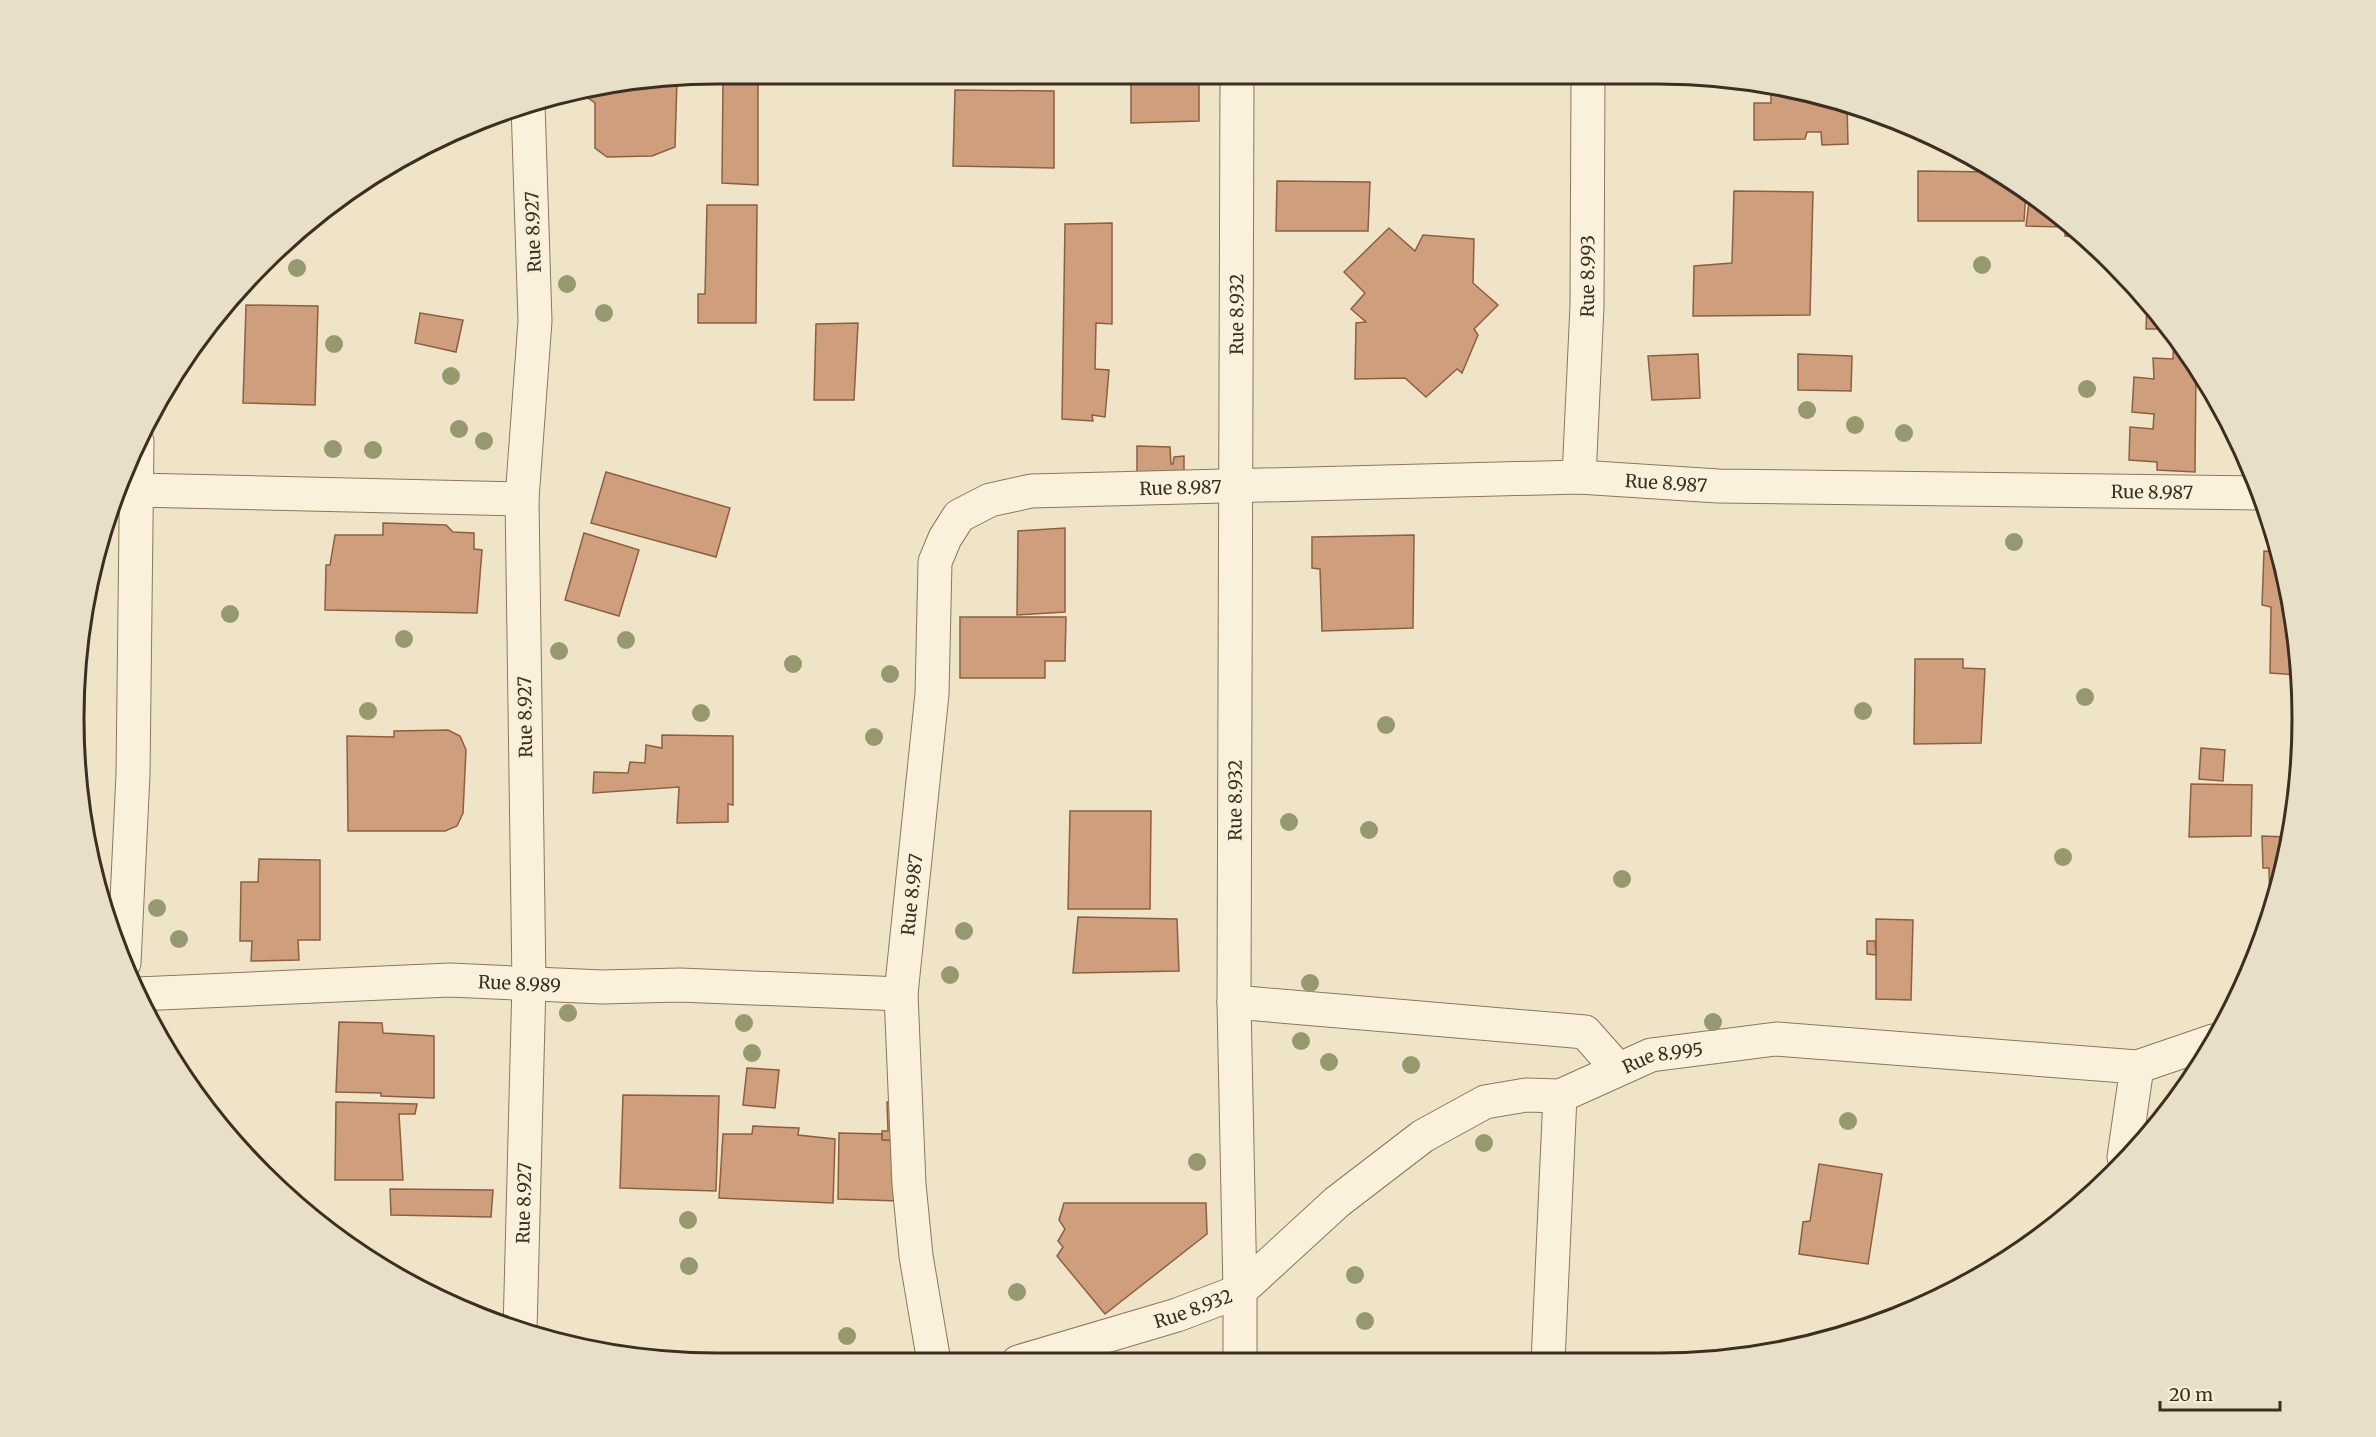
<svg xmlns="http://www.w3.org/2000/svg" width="2376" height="1437" font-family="Merriweather,serif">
	<rect width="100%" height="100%" fill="#f0e4c8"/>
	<g fill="#cf9f7d" stroke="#8d5f41" stroke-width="1.5">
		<polygon points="1131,77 1199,77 1199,121 1131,123"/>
		<polygon points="634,79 677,79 675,147 652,156 607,157 595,148 595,103 588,98 586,90"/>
		<polygon points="723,79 758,79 758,185 722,183"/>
		<polygon points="1771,89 1847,104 1848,144 1822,145 1821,132 1807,132 1805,139 1754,140 1754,103 1771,103"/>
		<polygon points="955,90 1054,91 1054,168 953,166"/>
		<polygon points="1918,171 1994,172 2026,190 2024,221 1918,221"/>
		<polygon points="1277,181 1370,182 1368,231 1276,231"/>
		<polygon points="1734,191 1813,192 1810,315 1693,316 1694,266 1732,263"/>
		<polygon points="2030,194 2082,237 2065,236 2066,227 2026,226"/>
		<polygon points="707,205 757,205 756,323 698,323 698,294 705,294"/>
		<polygon points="1112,223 1112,324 1096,323 1095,369 1109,370 1105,417 1092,415 1093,421 1062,419 1065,224"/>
		<polygon points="1389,228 1415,251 1423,235 1474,239 1473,283 1498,305 1474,329 1478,335 1462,373 1457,369 1426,397 1405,378 1355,379 1356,323 1366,322 1351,309 1365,293 1344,272"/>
		<polygon points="2147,303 2168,329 2146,329"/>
		<polygon points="246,305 318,306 315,405 243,403"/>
		<polygon points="420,313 463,320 456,352 415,343"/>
		<polygon points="858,323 854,400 814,400 816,324"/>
		<polygon points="2174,336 2196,364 2195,472 2157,470 2157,462 2129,460 2130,427 2153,429 2154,414 2132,412 2134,377 2154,379 2153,358 2173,359"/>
		<polygon points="1698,354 1700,398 1652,400 1648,356"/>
		<polygon points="1798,354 1852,356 1851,391 1798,390"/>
		<polygon points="1137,446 1170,447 1171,464 1173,464 1174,457 1184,456 1184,472 1137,472"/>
		<polygon points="606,472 730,508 716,557 591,523"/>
		<polygon points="383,523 446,525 453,532 474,533 474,549 482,550 477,613 325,610 326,565 330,565 335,535 383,535"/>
		<polygon points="1065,528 1065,612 1017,615 1018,531"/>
		<polygon points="584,533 639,550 619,616 565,600"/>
		<polygon points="1414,535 1413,628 1322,631 1320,569 1312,568 1312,537"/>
		<polygon points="2264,551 2278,552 2290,593 2298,675 2270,673 2271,607 2262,605"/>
		<polygon points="960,617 1066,617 1065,661 1045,661 1045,678 960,678"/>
		<polygon points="1915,659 1963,659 1963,668 1985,669 1981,743 1914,744"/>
		<polygon points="448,730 460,736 466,750 463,813 457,826 445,831 348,831 347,736 394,737 394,731"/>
		<polygon points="75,735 82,736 79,779"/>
		<polygon points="662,735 733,736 733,805 728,804 728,822 677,823 679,787 593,793 594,772 628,773 630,762 645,763 646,745 662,748"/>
		<polygon points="2201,748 2225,750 2223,781 2199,779"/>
		<polygon points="2191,784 2252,785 2251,836 2189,837"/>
		<polygon points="1070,811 1151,811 1150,909 1068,909"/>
		<polygon points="2262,836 2291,837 2270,910 2269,868 2263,868"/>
		<polygon points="259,859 320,860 320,940 298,940 299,960 251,961 252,941 240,941 241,882 258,882"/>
		<polygon points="1078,917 1177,919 1179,971 1073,973"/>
		<polygon points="1876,919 1913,920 1911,1000 1876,999"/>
		<polygon points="1867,941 1875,941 1876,955 1867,954"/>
		<polygon points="339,1022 382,1023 383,1033 434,1036 434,1098 381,1096 381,1093 336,1092"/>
		<polygon points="747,1068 779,1070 775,1108 743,1105"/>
		<polygon points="623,1095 719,1096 716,1191 620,1188"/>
		<polygon points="336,1102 417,1104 415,1114 399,1114 403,1180 335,1180"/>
		<polygon points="887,1102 899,1102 899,1141 882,1140 882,1131 888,1131"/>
		<polygon points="753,1126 799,1128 798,1135 835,1139 833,1203 719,1198 723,1134 752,1134"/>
		<polygon points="839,1133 882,1134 882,1140 899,1141 899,1201 838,1199"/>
		<polygon points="1819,1164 1882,1174 1868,1264 1799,1254 1803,1222 1810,1221"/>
		<polygon points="390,1189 493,1190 491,1217 391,1215"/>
		<polygon points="1064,1203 1206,1203 1207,1234 1105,1314 1057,1256 1063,1247 1058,1241 1065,1229 1059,1220"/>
	</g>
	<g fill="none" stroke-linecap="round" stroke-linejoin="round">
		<g stroke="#8d765c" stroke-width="35">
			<g id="street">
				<path id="s1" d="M1579,477L1587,306L1588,75"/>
				<polyline points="136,490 522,499"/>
				<polyline points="124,963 133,774 137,441"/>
				<path id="s2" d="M138,994L450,980L602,987L680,985L901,994"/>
				<polyline points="1234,1002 1585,1032 1617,1068"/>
				<polyline points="2137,1067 2213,1041"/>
				<path id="s3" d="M520,1331L529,983L522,499L535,321L528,104"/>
				<path id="s4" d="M934,1362L916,1256L909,1184L901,994L932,694L935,562L945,538L959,516L990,500L1031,491L1579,477L1718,486L2260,493"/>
				<path id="s5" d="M1018,1362L1177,1315L1240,1291L1234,1002L1237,77"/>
				<path id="s6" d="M1240,1362V1291L1337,1202L1423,1136L1485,1102L1526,1095L1560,1096L1651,1055L1776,1039L2137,1067L2124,1157"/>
				<polyline points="1548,1362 1560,1096"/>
			</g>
		</g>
		<use href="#street" stroke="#faf1dc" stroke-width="33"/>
	</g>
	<g fill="#96986f">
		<circle cx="1982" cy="265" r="9"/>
		<circle cx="297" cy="268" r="9"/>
		<circle cx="567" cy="284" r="9"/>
		<circle cx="604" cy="313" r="9"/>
		<circle cx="334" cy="344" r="9"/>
		<circle cx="451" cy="376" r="9"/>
		<circle cx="2087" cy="389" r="9"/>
		<circle cx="1807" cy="410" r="9"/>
		<circle cx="1855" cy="425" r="9"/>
		<circle cx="459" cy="429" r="9"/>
		<circle cx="1904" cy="433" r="9"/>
		<circle cx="484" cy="441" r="9"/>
		<circle cx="333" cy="449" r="9"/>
		<circle cx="373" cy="450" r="9"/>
		<circle cx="2014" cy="542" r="9"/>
		<circle cx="230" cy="614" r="9"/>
		<circle cx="404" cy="639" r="9"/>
		<circle cx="626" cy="640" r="9"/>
		<circle cx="559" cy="651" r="9"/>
		<circle cx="793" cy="664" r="9"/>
		<circle cx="890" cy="674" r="9"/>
		<circle cx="2085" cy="697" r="9"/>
		<circle cx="368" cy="711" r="9"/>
		<circle cx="1863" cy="711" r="9"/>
		<circle cx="701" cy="713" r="9"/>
		<circle cx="1386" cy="725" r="9"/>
		<circle cx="874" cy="737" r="9"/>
		<circle cx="1289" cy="822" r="9"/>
		<circle cx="1369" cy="830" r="9"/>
		<circle cx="2063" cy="857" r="9"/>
		<circle cx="1622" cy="879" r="9"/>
		<circle cx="157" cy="908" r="9"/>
		<circle cx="964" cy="931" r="9"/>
		<circle cx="179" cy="939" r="9"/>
		<circle cx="950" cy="975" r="9"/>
		<circle cx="1310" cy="983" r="9"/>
		<circle cx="568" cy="1013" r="9"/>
		<circle cx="1713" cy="1022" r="9"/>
		<circle cx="744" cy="1023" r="9"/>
		<circle cx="1301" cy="1041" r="9"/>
		<circle cx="752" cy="1053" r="9"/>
		<circle cx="1329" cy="1062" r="9"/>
		<circle cx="1411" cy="1065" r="9"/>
		<circle cx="1848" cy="1121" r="9"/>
		<circle cx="1484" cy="1143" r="9"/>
		<circle cx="1197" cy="1162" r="9"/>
		<circle cx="688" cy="1220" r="9"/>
		<circle cx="689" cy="1266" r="9"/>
		<circle cx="1355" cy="1275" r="9"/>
		<circle cx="1017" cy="1292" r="9"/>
		<circle cx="1365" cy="1321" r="9"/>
		<circle cx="847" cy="1336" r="9"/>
	</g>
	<g text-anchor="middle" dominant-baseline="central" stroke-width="4.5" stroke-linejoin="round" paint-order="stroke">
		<g font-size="18" fill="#3d2e20" stroke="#f7eed8">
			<text transform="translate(533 232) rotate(-92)">Rue 8.927</text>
			<text stroke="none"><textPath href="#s1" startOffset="201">Rue 8.993</textPath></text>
			<text stroke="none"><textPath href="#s5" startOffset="1210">Rue 8.932</textPath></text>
			<text stroke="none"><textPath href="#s4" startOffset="1568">Rue 8.987</textPath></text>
			<text stroke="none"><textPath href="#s4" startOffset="1082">Rue 8.987</textPath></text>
			<text stroke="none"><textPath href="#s4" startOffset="2054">Rue 8.987</textPath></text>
			<text transform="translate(525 717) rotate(-91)">Rue 8.927</text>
			<text stroke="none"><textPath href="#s5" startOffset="724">Rue 8.932</textPath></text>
			<text stroke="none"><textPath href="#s4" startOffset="470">Rue 8.987</textPath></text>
			<text stroke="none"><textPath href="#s2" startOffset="382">Rue 8.989</textPath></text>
			<text stroke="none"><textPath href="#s6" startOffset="568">Rue 8.995</textPath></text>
			<text stroke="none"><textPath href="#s3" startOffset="128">Rue 8.927</textPath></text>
			<text stroke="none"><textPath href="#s5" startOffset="183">Rue 8.932</textPath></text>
		</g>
	</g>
	<path d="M0 0H2376V1437H0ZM718 84H1658A634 634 0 0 1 2292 718V719A634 634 0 0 1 1658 1353H718A634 634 0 0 1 84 719V718A634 634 0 0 1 718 84Z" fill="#e8dfc9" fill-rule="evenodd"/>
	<path fill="none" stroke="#3d2e20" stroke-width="3" d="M718 84H1658A634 634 0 0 1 2292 718V719A634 634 0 0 1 1658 1353H718A634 634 0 0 1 84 719V718A634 634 0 0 1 718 84Z"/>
	<path d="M2160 1401v9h120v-9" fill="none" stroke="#3d2e20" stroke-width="3"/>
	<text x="2169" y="1401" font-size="18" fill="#3d2e20" stroke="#f7eed8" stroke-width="4.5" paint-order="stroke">20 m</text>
</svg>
